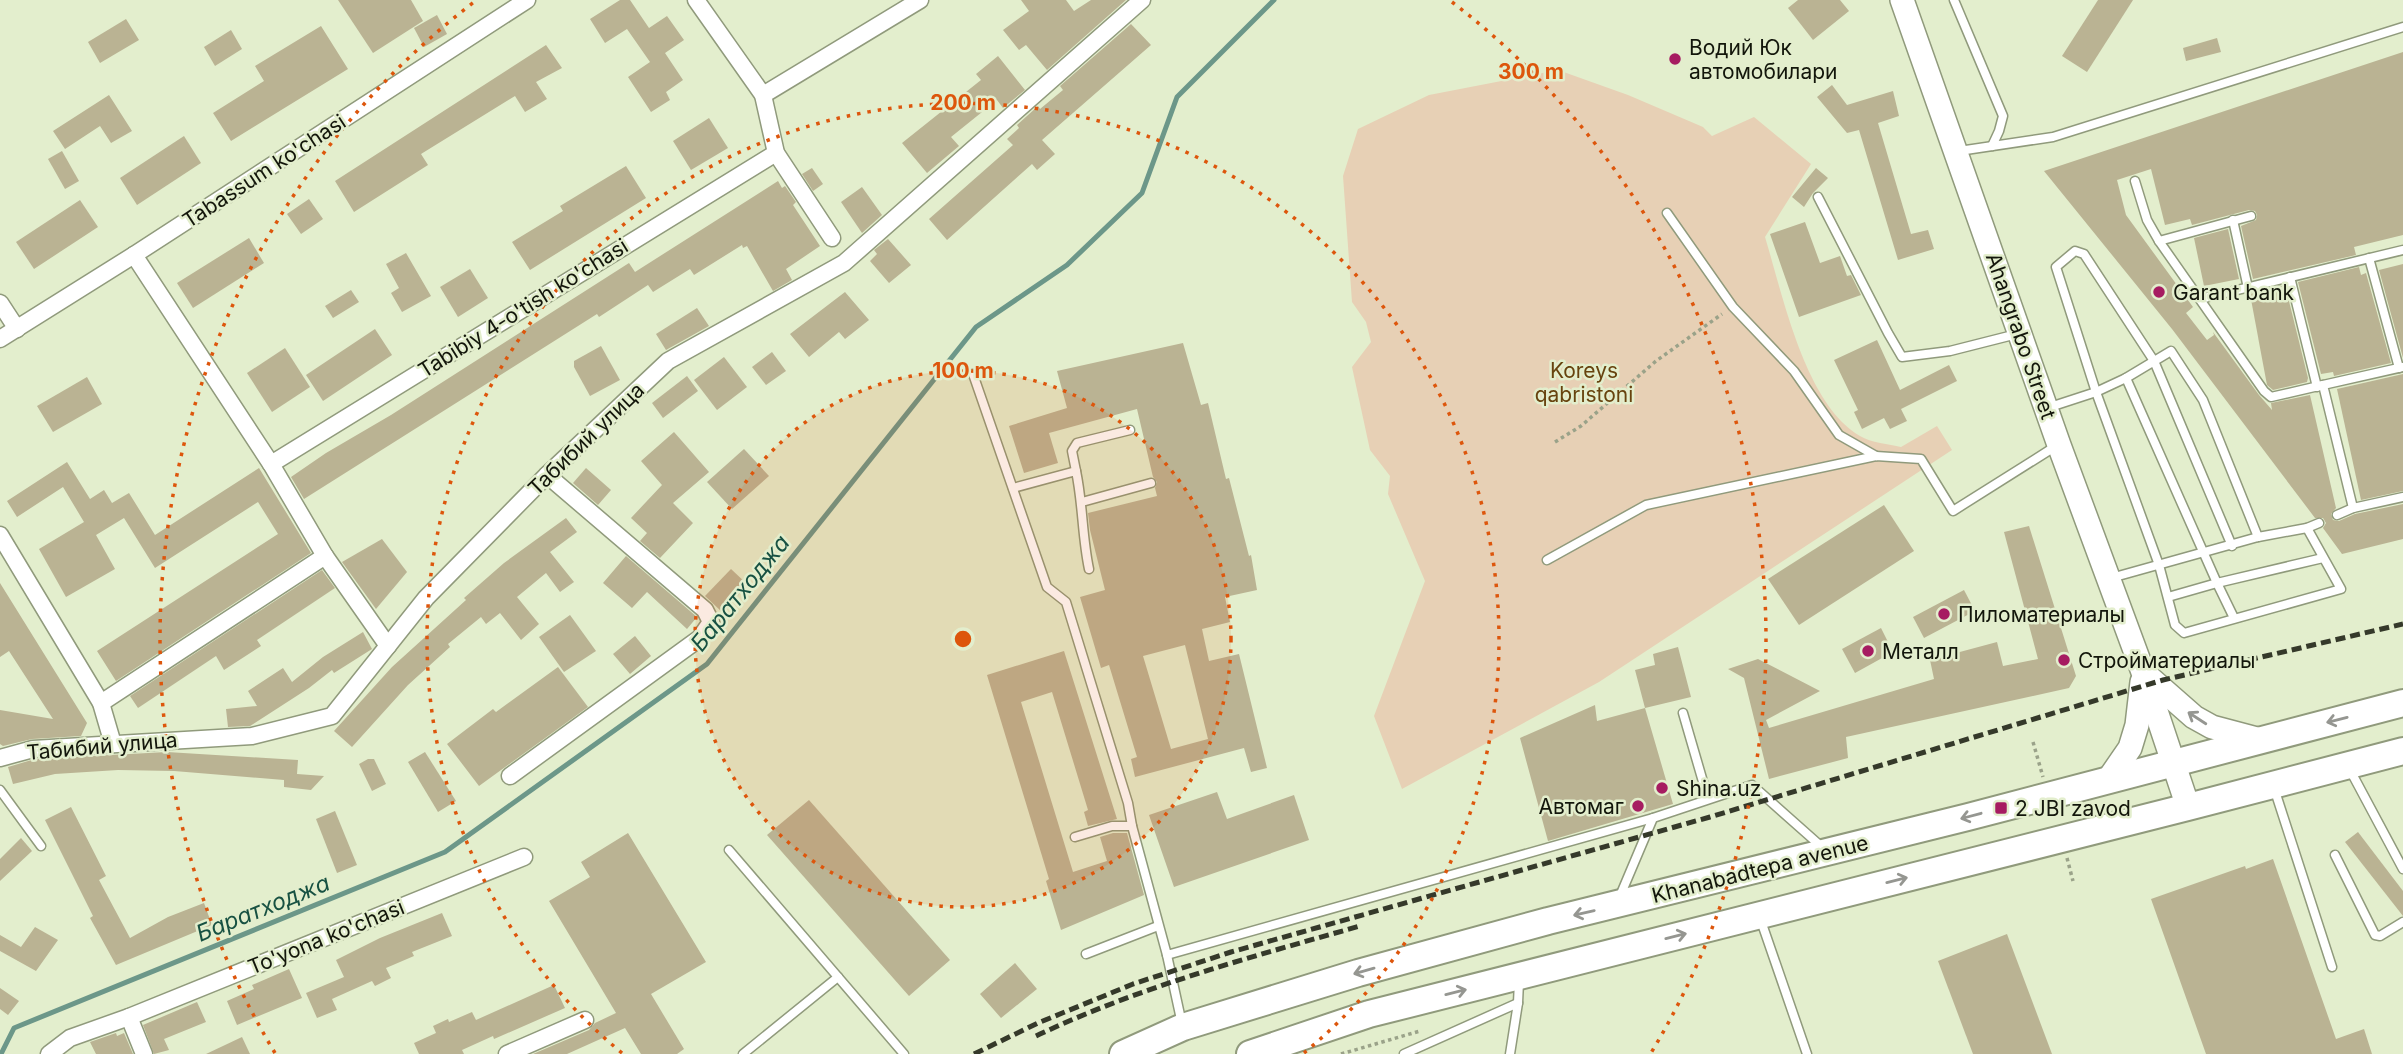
<svg xmlns="http://www.w3.org/2000/svg" width="2403" height="1054" font-family="Inter,sans-serif">
	<rect width="100%" height="100%" fill="#e3eecd"/>
	<path fill="#e7d0b5" d="M1558,70L1628,95L1703,127L1712,136L1754,117L1811,164L1765,237C1783,296 1805,404 1860,436C1871,443 1889,444 1901,447L1937,426L1952,450L1599,682L1402,789L1374,716L1425,581L1388,494L1390,476L1370,450L1352,367L1371,342L1366,322L1352,302L1343,176L1358,129L1429,95Z"/>
	<g fill="none" stroke-linecap="round" stroke-linejoin="round">
		<polyline stroke="#6c9789" stroke-width="5" points="1,1054 14,1028 445,852 707,664 976,327 1067,265 1142,193 1177,97 1274,0"/>
	</g>
	<g fill="#bab393" fill-rule="evenodd">
		<polygon points="338,0 411,0 423,21 373,53"/>
		<polygon points="620,0 630,0 649,28 667,16 684,40 665,53 683,80 666,92 670,100 651,112 628,77 650,62 627,29 605,43 590,19"/>
		<polygon points="1021,0 1066,0 1074,11 1091,0 1126,0 1047,70 1026,45 1019,50 1003,30 1029,11"/>
		<polygon points="1798,0 1840,0 1849,11 1813,40 1788,8"/>
		<polygon points="2098,0 2133,0 2087,72 2062,56"/>
		<polygon points="437,15 447,34 424,47 414,28"/>
		<polygon points="126,19 139,40 100,63 88,42"/>
		<polygon points="1131,24 1151,45 1042,140 1055,154 1037,170 1032,164 947,240 929,219 1013,145 1007,139 1019,128 1017,125 1038,106 1040,109 1063,90 1060,86"/>
		<polygon points="321,26 348,69 231,141 213,113 264,81 255,66"/>
		<polygon points="231,30 242,49 215,66 204,47"/>
		<polygon points="2217,38 2221,52 2186,61 2183,48"/>
		<polygon points="546,45 562,68 536,82 547,99 525,112 515,96 421,154 428,165 354,212 335,181"/>
		<polygon points="2403,52 2403,235 2354,247 2356,255 2253,279 2241,226 2256,220 2257,215 2255,211 2249,210 2192,225 2190,219 2165,225 2151,169 2117,180 2126,215 2193,307 2186,313 2207,340 2214,335 2213,332 2259,395 2272,410 2271,403 2310,395 2336,508 2331,514 2333,520 2339,521 2355,514 2403,504 2403,539 2342,554 2323,528 2326,523 2323,518 2315,518 2172,329 2044,171"/>
		<polygon points="998,56 1025,90 1003,108 997,100 951,137 959,146 927,173 902,143 981,80 976,74"/>
		<polygon points="1832,85 1847,105 1893,91 1899,116 1878,123 1911,234 1928,230 1934,249 1898,260 1859,130 1847,133 1817,97"/>
		<polygon points="109,95 132,131 111,143 100,126 65,149 53,131"/>
		<polygon points="709,118 728,148 691,170 673,141"/>
		<polygon points="184,136 201,163 137,205 120,178"/>
		<polygon points="62,151 79,181 65,189 48,159"/>
		<polygon points="626,166 646,198 530,270 512,242 563,211 560,206"/>
		<polygon points="812,168 823,184 813,191 802,174"/>
		<polygon points="1816,168 1828,178 1813,193 1804,207 1792,197"/>
		<polygon points="778,181 782,188 785,186 796,202 793,205 820,246 786,269 792,280 773,291 747,246 743,248 742,245 694,275 690,269 653,292 648,285 599,317 597,314 304,499 291,477 326,453 391,415 629,263 635,272"/>
		<polygon points="862,187 882,215 862,233 841,202"/>
		<polygon points="309,199 323,219 301,234 287,214"/>
		<polygon points="80,200 98,227 34,269 16,242"/>
		<polygon points="1805,222 1820,263 1840,256 1847,276 1851,275 1861,295 1799,317 1770,234"/>
		<polygon points="2228,229 2239,279 2204,286 2194,238"/>
		<polygon points="249,238 264,263 193,308 177,283"/>
		<polygon points="888,239 911,265 889,283 870,261 877,254 874,250"/>
		<polygon points="406,253 431,296 402,312 391,293 399,288 386,264"/>
		<polygon points="2403,264 2403,358 2379,270"/>
		<polygon points="2359,267 2361,275 2366,273 2391,363 2334,376 2333,372 2321,374 2298,282"/>
		<polygon points="470,269 488,298 458,317 440,287"/>
		<polygon points="2285,285 2308,378 2307,382 2273,390 2267,385 2250,294"/>
		<polygon points="351,290 359,302 333,318 325,306"/>
		<polygon points="845,292 869,320 845,339 839,332 809,357 790,334"/>
		<polygon points="697,308 709,326 666,350 656,334"/>
		<polygon points="375,329 392,355 323,401 306,375"/>
		<polygon points="1877,340 1900,390 1949,365 1957,381 1901,409 1907,421 1890,429 1884,418 1862,429 1854,412 1858,410 1834,360"/>
		<path d="M1183,343L1201,405L1208,403L1226,479L1229,478L1249,556L1251,555L1257,590L1225,597L1230,622L1202,629L1209,661L1239,654L1267,768L1251,772L1244,748L1135,777L1131,759L1137,757L1109,665L1101,668L1080,597L1105,590L1090,530L1088,513L1157,496L1155,488L1157,482L1153,477L1137,409L1049,433L1058,463L1024,473L1009,426L1067,408L1057,371ZM1185,645L1208,739L1171,749L1143,656Z"/>
		<polygon points="601,346 620,380 590,396 574,367 574,361"/>
		<polygon points="285,348 310,387 272,412 247,373"/>
		<polygon points="772,352 786,371 766,385 752,367"/>
		<polygon points="724,357 747,387 717,410 694,380"/>
		<polygon points="2403,374 2403,491 2361,500 2337,389"/>
		<polygon points="687,376 698,391 663,418 652,403"/>
		<polygon points="87,377 102,404 53,432 37,406"/>
		<polygon points="674,432 709,472 673,503 693,523 660,558 640,541 647,533 631,518 662,485 641,461"/>
		<polygon points="744,449 769,476 732,509 707,482"/>
		<polygon points="67,462 90,499 104,490 112,503 129,493 155,535 259,468 311,553 116,681 97,651 278,534 258,502 155,568 124,518 96,535 115,569 66,597 39,549 84,522 63,487 17,517 7,501"/>
		<polygon points="586,468 611,490 598,505 573,483"/>
		<polygon points="1884,505 1914,551 1799,625 1768,579"/>
		<polygon points="566,518 577,532 550,552 574,582 560,592 546,573 517,597 539,624 521,640 500,613 486,624 481,617 448,644 450,647 408,685 352,747 334,731 392,667 466,600 464,598 504,563"/>
		<polygon points="2029,526 2076,676 2069,688 1846,737 1848,758 1769,779 1744,678 1728,669 1758,659 1820,691 1766,720 1769,728 1934,679 1930,660 1997,642 2003,666 2038,659 2004,532"/>
		<polygon points="382,539 407,572 376,609 342,562"/>
		<polygon points="626,556 697,617 687,629 647,592 632,608 603,583"/>
		<polygon points="731,569 748,585 722,612 705,596"/>
		<polygon points="322,570 335,588 257,640 261,646 224,670 216,656 138,708 130,696"/>
		<polygon points="0,583 87,723 81,736 32,739 3,746 0,744 0,710 53,719 9,651 0,657"/>
		<polygon points="1964,590 1975,611 1924,638 1913,617"/>
		<polygon points="570,615 596,651 564,672 539,637"/>
		<polygon points="1881,628 1893,652 1855,673 1842,649"/>
		<polygon points="363,632 372,649 334,673 332,670 309,688 250,726 228,727 226,709 257,706 248,691 283,668 292,682 323,657"/>
		<polygon points="635,636 651,656 630,674 613,654"/>
		<polygon points="1678,647 1691,697 1645,708 1635,670 1655,665 1653,654"/>
		<polygon points="1064,651 1117,819 1088,826 1084,812 1088,810 1052,692 1021,702 1073,872 1107,861 1100,837 1113,833 1127,833 1144,895 1061,930 1046,881 1049,879 987,675"/>
		<polygon points="558,667 588,707 479,786 447,744 493,709 496,712"/>
		<polygon points="1595,705 1597,721 1645,708 1673,804 1548,841 1520,738"/>
		<polygon points="167,752 298,760 297,774 324,776 311,790 284,787 284,780 174,771 118,770 55,774 13,784 8,767 35,759"/>
		<polygon points="425,752 456,801 438,812 408,762"/>
		<polygon points="368,759 374,759 386,784 372,791 359,764"/>
		<polygon points="1217,792 1227,819 1294,795 1309,840 1174,887 1149,815"/>
		<polygon points="809,800 950,960 909,996 767,835"/>
		<polygon points="71,807 106,876 99,880 130,938 168,917 204,903 212,925 116,965 90,918 93,916 45,820"/>
		<polygon points="335,811 357,865 337,873 316,819"/>
		<polygon points="2358,832 2403,891 2403,916 2345,842"/>
		<polygon points="628,833 706,962 651,994 684,1049 677,1054 641,1054 625,1028 567,1054 533,1054 589,1030 595,1023 616,1013 549,901 590,877 581,862"/>
		<polygon points="21,838 32,851 0,881 0,859"/>
		<polygon points="2273,859 2336,1039 2364,1029 2372,1054 2206,1054 2151,899 2245,866 2246,869"/>
		<polygon points="442,913 452,936 412,952 414,956 386,968 391,978 375,986 372,981 332,999 337,1010 317,1018 306,993 344,977 336,960 380,938"/>
		<polygon points="35,927 58,940 36,971 0,951 0,935 21,947"/>
		<polygon points="2007,934 2052,1054 1973,1054 1938,961"/>
		<polygon points="1015,963 1037,989 1001,1018 980,994"/>
		<polygon points="289,969 302,998 237,1025 227,1001 254,989 252,985"/>
		<polygon points="554,985 565,1008 494,1039 493,1036 462,1050 464,1054 419,1054 414,1043 436,1033 433,1026 448,1019 449,1022 472,1012 476,1020"/>
		<polygon points="0,988 19,1001 8,1015 0,1009"/>
		<polygon points="197,1002 206,1022 164,1039 169,1050 154,1054 143,1025"/>
		<polygon points="116,1033 117,1036 124,1033 133,1054 96,1054 90,1042"/>
		<polygon points="242,1037 250,1054 206,1054"/>
	</g>
	<g fill="none" stroke-linecap="round" stroke-linejoin="round">
		<g stroke="#909a7c" stroke-width="11">
			<g id="service">
				<polyline points="1954,0 2003,116 1999,131 1992,146"/>
				<polyline points="1959,151 2053,137 2403,27"/>
				<polyline points="2135,181 2147,220 2159,241 2264,391 2271,397 2323,385"/>
				<polyline points="1818,197 1888,333 1902,357 1950,351 2017,334"/>
				<polyline points="1667,213 1733,307 1794,371 1839,435 1876,456"/>
				<polyline points="2233,220 2248,288"/>
				<polyline points="2159,241 2251,216"/>
				<polyline points="2369,258 2399,368"/>
				<polyline points="2290,277 2317,387"/>
				<polyline points="2200,299 2403,250"/>
				<polyline points="973,374 1047,587 1066,602 1128,803 1132,826"/>
				<polyline points="2126,378 2217,583 2323,558"/>
				<polyline points="2047,408 2096,392 2126,378 2171,351 2203,400 2258,537"/>
				<polyline points="1076,471 1072,451 1077,443 1130,430"/>
				<path d="M1013,488L1076,471C1083,504 1082,536 1089,569"/>
				<polyline points="1082,502 1151,483"/>
				<polyline points="2353,508 2323,385 2403,367"/>
				<polyline points="2337,515 2353,508 2403,497"/>
				<polyline points="2232,546 2154,361 2084,254 2075,251 2056,267 2096,392 2159,565 2175,625 2184,633 2341,589 2307,528"/>
				<polyline points="1547,560 1646,505 1876,456 1921,459 1953,511 2056,446"/>
				<polyline points="2111,578 2258,537 2307,528 2319,523"/>
				<polyline points="2168,597 2217,583 2234,618"/>
				<polyline points="1683,713 1708,799"/>
				<polyline points="2349,768 2403,869"/>
				<polyline points="2274,788 2332,967"/>
				<polyline points="0,790 41,846"/>
				<polyline points="1075,837 1112,826 1132,826 1167,955 1653,818"/>
				<polyline points="729,850 904,1054"/>
				<polyline points="2335,855 2375,935 2380,936 2403,922"/>
				<polyline points="1620,896 1653,818 1752,785 1823,848"/>
				<polyline points="1760,918 1807,1054"/>
				<polyline points="1086,954 1158,926"/>
				<polyline points="1167,955 1182,1024"/>
				<polyline points="743,1054 838,977"/>
				<polyline points="1404,1054 1518,1003"/>
				<polyline points="1510,1054 1518,1003 1519,981"/>
			</g>
		</g>
		<g stroke="#909a7c" stroke-width="19">
			<g id="minor">
				<polyline points="696,0 763,95 776,153 832,238"/>
				<polyline points="763,95 920,0"/>
				<polyline points="134,255 271,464 325,556 388,646"/>
				<polyline points="0,303 17,329"/>
				<polyline points="0,339 134,255 527,0"/>
				<polyline points="271,464 776,153"/>
				<polyline points="0,535 101,703 113,744"/>
				<polyline points="101,703 325,556"/>
				<polyline points="0,758 33,749 252,736 332,716 426,598 547,475 668,361 844,263 1142,0"/>
				<polyline points="510,776 700,638 711,622 705,610 547,475"/>
				<polyline points="129,1017 144,1054"/>
				<polyline points="49,1054 70,1038 129,1017 524,857"/>
				<polyline points="507,1054 585,1020"/>
			</g>
		</g>
		<g stroke="#909a7c" stroke-width="26">
			<g id="secondary">
				<polyline points="1902,0 2059,445 2143,672 2188,807"/>
				<polyline points="2145,674 2194,717 2212,727 2261,740"/>
				<polyline points="2108,780 2130,748 2137,725 2142,682"/>
			</g>
		</g>
		<g stroke="#909a7c" stroke-width="30">
			<g id="trunk">
				<polyline points="1123,1054 1183,1027 1358,973 1548,921 1968,817 2403,703"/>
				<polyline points="1250,1054 1369,1014 2188,807 2403,751"/>
			</g>
		</g>
		<g stroke="#9aa289" stroke-width="3.5" stroke-dasharray="3.5 3.5" stroke-linecap="butt">
			<polyline points="1555,442 1581,426 1656,361 1722,314"/>
			<polyline points="2033,742 2043,777"/>
			<polyline points="2067,858 2073,881"/>
			<polyline points="1341,1054 1420,1031"/>
		</g>
		<use href="#service" stroke="#fff" stroke-width="8"/>
		<use href="#minor" stroke="#fff" stroke-width="16"/>
		<use href="#secondary" stroke="#fff" stroke-width="23"/>
		<use href="#trunk" stroke="#fff" stroke-width="26"/>
		<g stroke="#35392a" stroke-width="5" stroke-dasharray="10 5" stroke-linecap="butt">
			<path d="M1036,1036C1139,987 1251,957 1360,926"/>
			<polyline points="974,1054 1038,1023 1133,984 1231,952 1710,817 2163,680 2403,624"/>
		</g>
	</g>
	<defs><path id="oneway-shaft" d="M-6 0H5M1.5-3L5.5 0L1.5 3" fill="none" stroke-width="1.6" stroke-linecap="round" stroke-linejoin="round" transform="scale(1.75)"/></defs>
	<g stroke="#959691">
		<use href="#oneway-shaft" transform="translate(2197 718) rotate(-147)"/>
		<use href="#oneway-shaft" transform="translate(2337 720) rotate(166)"/>
		<use href="#oneway-shaft" transform="translate(1971 816) rotate(165)"/>
		<use href="#oneway-shaft" transform="translate(1897 880) rotate(-14)"/>
		<use href="#oneway-shaft" transform="translate(1584 913) rotate(167)"/>
		<use href="#oneway-shaft" transform="translate(1676 936) rotate(-14)"/>
		<use href="#oneway-shaft" transform="translate(1364 971) rotate(164)"/>
		<use href="#oneway-shaft" transform="translate(1456 992) rotate(-14)"/>
	</g>
	<circle cx="963" cy="639" r="268" fill="#dd560c" fill-opacity=".12"/>
	<g fill="none" stroke="#dd560c" stroke-width="3.5" stroke-dasharray="3.5 7">
		<circle cx="963" cy="639" r="268"/>
		<path d="M622 1053A536 536 0 1 1 1304 1053"/>
		<path d="M275 1053A803 803 0 0 1 474 2M1452 2A803 803 0 0 1 1651 1053"/>
	</g>
	<g fill="#a61c61" stroke="#e3eecd" stroke-width="2.5">
		<circle cx="1675" cy="59" r="7"/>
		<circle cx="2159" cy="292" r="7"/>
		<circle cx="1944" cy="614" r="7"/>
		<circle cx="1868" cy="651" r="7"/>
		<circle cx="2064" cy="660" r="7"/>
		<circle cx="1662" cy="788" r="7"/>
		<circle cx="1638" cy="806" r="7"/>
		<rect x="1994" y="801" width="14" height="14" rx="3.5"/>
	</g>
	<g text-anchor="middle" dominant-baseline="central" stroke-width="5" stroke-linejoin="round" paint-order="stroke">
		<g font-size="21" fill="#13160b" stroke="#e3eecd" text-anchor="start">
			<text x="1689" y="47">Водий Юк<tspan x="1689" dy="24">автомобилари</tspan></text>
			<text x="2173" y="292">Garant bank</text>
			<text x="1958" y="614">Пиломатериалы</text>
			<text x="1882" y="651">Металл</text>
			<text x="2078" y="660">Стройматериалы</text>
			<text x="1676" y="788">Shina.uz</text>
			<text x="1624" y="806" text-anchor="end">Автомаг</text>
			<text x="2015" y="808">2 JBI zavod</text>
		</g>
		<g font-size="21" fill="#13160b" stroke="#e3eecd">
			<text transform="translate(264 171) rotate(-33)">Tabassum ko'chasi</text>
			<text transform="translate(523 308) rotate(-32)">Tabibiy 4-o'tish ko'chasi</text>
			<text transform="translate(2021 336) rotate(71)">Ahangrabo Street</text>
			<text transform="translate(586 439) rotate(-44)">Табибий улица</text>
			<text transform="translate(102 746) rotate(-5)">Табибий улица</text>
			<text transform="translate(1760 869) rotate(-14)">Khanabadtepa avenue</text>
			<text transform="translate(326 937) rotate(-22)">To'yona ko'chasi</text>
		</g>
		<g font-size="21" fill="#67430e" stroke="#e3eecd">
			<text x="1584" y="370">Koreys<tspan x="1584" dy="24">qabristoni</tspan></text>
		</g>
		<g font-size="23" font-style="italic" fill="#175142" stroke="#e3eecd">
			<text transform="translate(740 593) rotate(-51)">Баратходжа</text>
			<text transform="translate(263 908) rotate(-22)">Баратходжа</text>
		</g>
	</g>
	<circle cx="963" cy="639" r="10" fill="#dd560c" stroke="#e3eecd" stroke-width="3.5"/>
	<g font-size="21" text-anchor="middle" font-weight="bold" fill="#dd560c" stroke="#e3eecd" stroke-width="5" stroke-linejoin="round" paint-order="stroke">
		<text x="1531" y="79">300 m</text>
		<text x="963" y="110">200 m</text>
		<text x="963" y="378">100 m</text>
	</g>
</svg>
